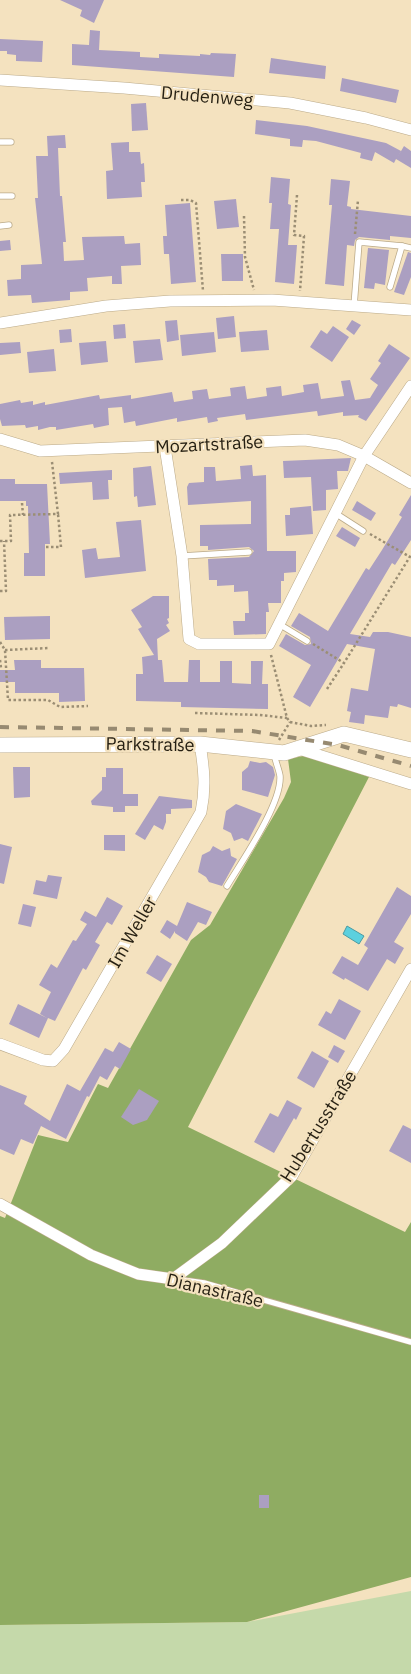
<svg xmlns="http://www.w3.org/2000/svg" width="411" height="1674" font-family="'IBM Plex Sans',sans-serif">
	<rect width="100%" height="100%" fill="#f4e2bf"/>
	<polygon fill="#c5d9aa" points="411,1591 411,1674 0,1674 0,1625 247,1622"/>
	<polygon fill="#8fac62" points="308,755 369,777 188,1127 405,1232 411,1222 411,1577 247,1622 0,1625 0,1216 5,1218 38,1135 68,1142 98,1084 108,1088 191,940 210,925 284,798 291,782 288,759"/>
	<polygon fill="#5cd0de" stroke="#4c9ba1" points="347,926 364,936 359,944 343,934"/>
	<g fill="#ab9fc1">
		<polygon points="60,0 104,0 94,23 80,16 82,10"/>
		<polygon points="90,30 100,31 99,50 140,52 140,57 159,58 159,54 200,56 200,54 210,55 211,53 236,54 234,77 72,65 72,44 89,45"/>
		<polygon points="0,39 43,41 42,62 16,61 16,55 7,54 7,51 0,51"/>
		<polygon points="271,58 326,66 325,79 269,73"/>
		<polygon points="342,78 399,90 396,103 340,91"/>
		<polygon points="146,103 148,130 132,131 131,104"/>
		<polygon points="256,120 307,126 386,143 401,151 397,158 404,146 411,151 411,168 396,159 394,163 375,152 372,161 360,158 361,153 316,141 303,140 302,147 290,146 290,139 255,134"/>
		<polygon points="65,135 66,148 58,148 60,196 62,196 66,242 63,242 64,261 84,260 82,237 124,236 125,244 140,243 141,265 121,266 122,284 112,284 112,276 87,278 88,291 70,292 70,300 32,303 31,295 8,296 7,280 21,279 21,265 42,264 35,198 38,198 36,156 48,156 47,136"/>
		<polygon points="129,142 129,152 140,152 141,164 144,163 145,182 141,182 142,197 107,199 106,171 113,170 111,143"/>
		<polygon points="271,177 290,179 288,204 291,205 288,245 297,245 294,284 275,282 279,229 270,229 272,203 269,203"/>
		<polygon points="331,179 350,181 347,206 351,207 351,209 411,216 411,238 390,236 390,240 359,237 355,240 354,246 347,245 344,286 325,284 332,205 329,205"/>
		<polygon points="236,199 239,227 217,229 214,201"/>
		<polygon points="190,203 196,282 171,284 169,254 164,254 163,236 167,236 165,205"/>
		<polygon points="10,240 11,250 0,251 0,241"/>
		<polygon points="368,248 389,250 385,285 375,283 374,289 364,288"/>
		<polygon points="408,252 411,253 411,277 404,295 394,292"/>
		<polygon points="221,254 243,254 243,281 222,281"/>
		<polygon points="234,316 236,337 218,339 216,318"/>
		<polygon points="177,320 179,340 167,342 165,321"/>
		<polygon points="352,320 361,325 354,335 346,329"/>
		<polygon points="125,324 126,338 114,339 113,325"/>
		<polygon points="333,326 349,337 332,362 310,347 321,330 327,334"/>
		<polygon points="71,329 72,342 60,343 59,330"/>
		<polygon points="267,330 269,350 241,352 239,332"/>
		<polygon points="214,332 216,352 182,356 180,335"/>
		<polygon points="160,339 163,360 135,363 133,341"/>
		<polygon points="106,341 108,362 81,365 79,343"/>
		<polygon points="20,342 21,353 0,355 0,343"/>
		<polygon points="389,344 410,358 366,421 358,417 359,415 343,416 343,412 318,416 317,411 246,420 245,414 217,418 218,421 208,423 207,417 177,422 177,418 136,426 135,421 124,423 122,407 108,408 109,425 94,428 93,424 56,430 56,427 50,427 38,430 38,426 26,428 25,425 2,426 0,419 0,404 20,400 21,403 33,401 33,405 45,402 45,405 99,395 100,399 131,395 131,399 172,392 174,402 193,399 192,391 207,389 209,399 231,396 230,388 245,386 247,399 267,396 266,388 281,386 282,396 304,392 303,385 318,383 321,399 344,396 341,381 350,380 355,400 370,398 378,385 370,379 381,363 378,361"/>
		<polygon points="54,349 56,371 29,373 27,352"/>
		<polygon points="351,458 348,471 337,471 338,489 326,490 326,510 313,511 311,477 284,478 283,461"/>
		<polygon points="252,465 253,476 266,475 267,551 296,551 296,572 284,573 284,581 281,581 281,603 268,603 269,612 266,612 266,634 234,635 233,621 245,621 245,613 249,613 248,591 234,592 234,585 217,586 217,580 209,580 208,559 249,557 254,551 249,547 208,550 208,546 200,546 200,525 251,524 251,501 188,505 187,487 189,483 204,482 204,467 215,467 216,481 241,479 240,466"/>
		<polygon points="151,466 156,505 138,507 137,496 134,497 133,468"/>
		<polygon points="112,470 112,480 108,480 109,499 93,500 92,482 60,484 59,473"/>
		<polygon points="0,479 15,479 15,484 47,484 50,544 45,544 45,576 24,576 24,553 29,553 28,506 26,506 26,501 0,501"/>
		<polygon points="411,495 411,540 395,565 392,563 350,634 370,637 373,632 388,632 411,637 411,708 398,704 397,707 390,706 388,718 365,715 364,724 349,722 351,712 347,711 351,688 368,691 375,649 347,644 310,707 293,697 311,665 279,646 286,634 305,645 311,644 310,637 291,626 299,613 328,631 366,568 369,570 382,550 402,517 399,515"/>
		<polygon points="357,501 376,513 371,521 352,510"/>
		<polygon points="311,506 313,534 286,536 285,515 290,515 290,508"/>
		<polygon points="141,520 146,571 85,578 82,550 96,548 98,559 120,557 116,522"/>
		<polygon points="342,527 360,538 355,547 336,536"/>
		<polygon points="153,596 169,596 169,618 167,619 169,623 166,625 170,631 157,639 158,660 162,660 164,682 188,682 189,660 200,660 200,682 220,682 220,661 232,661 232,683 251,684 251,661 263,661 262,684 268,684 268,709 181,707 181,702 136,701 136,674 143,674 142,657 154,655 138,629 142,627 131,610"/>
		<polygon points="50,616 50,639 5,640 4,617"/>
		<polygon points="14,660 41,660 41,668 84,668 85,701 59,702 59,693 15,693 15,682 0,682 0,670 15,670"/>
		<polygon points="250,761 260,763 266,762 273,767 275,775 268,797 242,790 242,772 248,767"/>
		<polygon points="13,767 30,767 30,797 14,798"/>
		<polygon points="106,768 123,768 123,794 138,794 138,806 125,806 125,812 113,812 113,807 92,805 91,801 102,790 102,777 106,777"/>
		<polygon points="159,796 192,800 192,808 171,809 171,814 166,814 166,822 163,830 154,825 145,840 135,834"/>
		<polygon points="236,804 262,814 248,841 242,838 234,841 231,833 223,829 226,811"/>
		<polygon points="104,835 125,835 125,851 104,850"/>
		<polygon points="0,844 12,847 4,884 0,883"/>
		<polygon points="213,846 222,851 230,848 231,856 237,859 222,886 209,882 206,877 198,872 202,855 210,851"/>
		<polygon points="48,875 62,877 57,899 33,894 36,880 46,882"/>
		<polygon points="397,887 411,896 411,914 394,942 404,948 395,964 387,959 368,991 345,978 344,980 332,973 342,956 358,965 368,948 364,945"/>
		<polygon points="107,897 123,906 112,925 107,922 95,942 100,945 86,970 83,968 55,1021 48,1018 39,1038 9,1024 18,1004 47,1018 40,1014 51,992 39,985 51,964 57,968 73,940 76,941 87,924 80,920 85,911 96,917"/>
		<polygon points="187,902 212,912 206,925 198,922 187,941 175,933 175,931 170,939 160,932 167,920 177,926"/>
		<polygon points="23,904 36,907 31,927 18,924"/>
		<polygon points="157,955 172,964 161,982 146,973"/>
		<polygon points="339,999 361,1011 345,1040 318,1025 326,1011 331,1014"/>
		<polygon points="119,1042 131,1049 120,1069 115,1066 107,1080 100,1076 89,1097 87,1096 66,1139 41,1126 33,1144 21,1139 14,1155 0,1149 0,1085 27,1096 24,1104 50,1121 67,1084 80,1091 105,1048 113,1052"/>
		<polygon points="334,1045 345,1051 338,1063 328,1057"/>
		<polygon points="312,1051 329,1061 314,1088 297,1078"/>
		<polygon points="139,1089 159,1101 147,1120 133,1125 121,1117"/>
		<polygon points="287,1100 302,1108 296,1120 294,1118 274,1153 254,1142 270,1113 278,1117"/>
		<polygon points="403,1125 411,1129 411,1163 389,1151"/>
		<rect x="259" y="1495" width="10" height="13"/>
	</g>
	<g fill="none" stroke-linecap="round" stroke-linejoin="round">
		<g stroke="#bbaa89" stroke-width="7">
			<g id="lane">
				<polyline points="0,142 11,142"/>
				<polyline points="0,196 12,196"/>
				<polyline points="0,226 9,225"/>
				<polyline points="402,246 411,248"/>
				<polyline points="354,306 359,242 402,246 390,287"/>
				<polyline points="335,513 363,531"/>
				<polyline points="182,556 249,552"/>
				<polyline points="279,624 307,641"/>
				<path d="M227,886C242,861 282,804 280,776C279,769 275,761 274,753"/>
				<polyline points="175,1279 204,1283 411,1342"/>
			</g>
		</g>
		<g stroke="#bbaa89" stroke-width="12">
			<g id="street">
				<polyline points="0,80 124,88 290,103 366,118 411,130"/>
				<polyline points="0,323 106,306 170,301 272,300 411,310"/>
				<polyline points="0,439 40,451 305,440 338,445 364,456 411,483"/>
				<polyline points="165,447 182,556 189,639 199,644 269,644 364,456 411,386"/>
				<polyline points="299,749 411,784"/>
				<path d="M0,1044L43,1060L53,1061L64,1049L201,812C206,788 204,768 200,744"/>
				<polyline points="0,1204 91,1255 138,1274 173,1279 222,1243 292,1176 411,969"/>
			</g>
		</g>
		<g stroke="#bbaa89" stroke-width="16">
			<polyline id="secondary" points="0,745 200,744 284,753 344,734 411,750"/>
		</g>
		<g stroke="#9b8e74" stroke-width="2.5" stroke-dasharray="2.5 2.5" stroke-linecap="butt">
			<polyline points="297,195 294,235 304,236 300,291"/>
			<polyline points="181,200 190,200 196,203 203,291"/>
			<polyline points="244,216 245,257 254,290"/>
			<polyline points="355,234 358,200"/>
			<polyline points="22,503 23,515"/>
			<polyline points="370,534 410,557"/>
			<polyline points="0,541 11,541 10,515 58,514 52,462"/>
			<polyline points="46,547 61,547 58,514"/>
			<polyline points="0,591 6,591 4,541"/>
			<polyline points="0,642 5,650 8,700 48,700 60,707 88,706"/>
			<polyline points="313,644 344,663 411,555"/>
			<polyline points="5,650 49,648"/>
			<polyline points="271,655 287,718 290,722 311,726 326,725"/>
			<polyline points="0,660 1,668"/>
			<polyline points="327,689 344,663"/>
			<polyline points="195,713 260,715 287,718"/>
			<polyline points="279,740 290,722"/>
		</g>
		<use href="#lane" stroke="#fff" stroke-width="5.5"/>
		<use href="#street" stroke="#fff" stroke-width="11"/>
		<use href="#secondary" stroke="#fff" stroke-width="15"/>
		<polyline stroke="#978a71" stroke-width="4" stroke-dasharray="9 9" stroke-linecap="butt" points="0,727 252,731 338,745 411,766"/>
	</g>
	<g text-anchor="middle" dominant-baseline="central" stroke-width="4.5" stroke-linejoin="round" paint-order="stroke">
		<g font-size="18" fill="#251f12" stroke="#f4e2bf">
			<text transform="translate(207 96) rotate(5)">Drudenweg</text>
			<text transform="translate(209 444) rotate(-3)">Mozartstraße</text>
			<text transform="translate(150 744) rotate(1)">Parkstraße</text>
			<text transform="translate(132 932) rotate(-60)">Im Weller</text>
			<text transform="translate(318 1126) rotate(-58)">Hubertusstraße</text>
			<text transform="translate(215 1290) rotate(13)">Dianastraße</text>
		</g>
	</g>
</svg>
